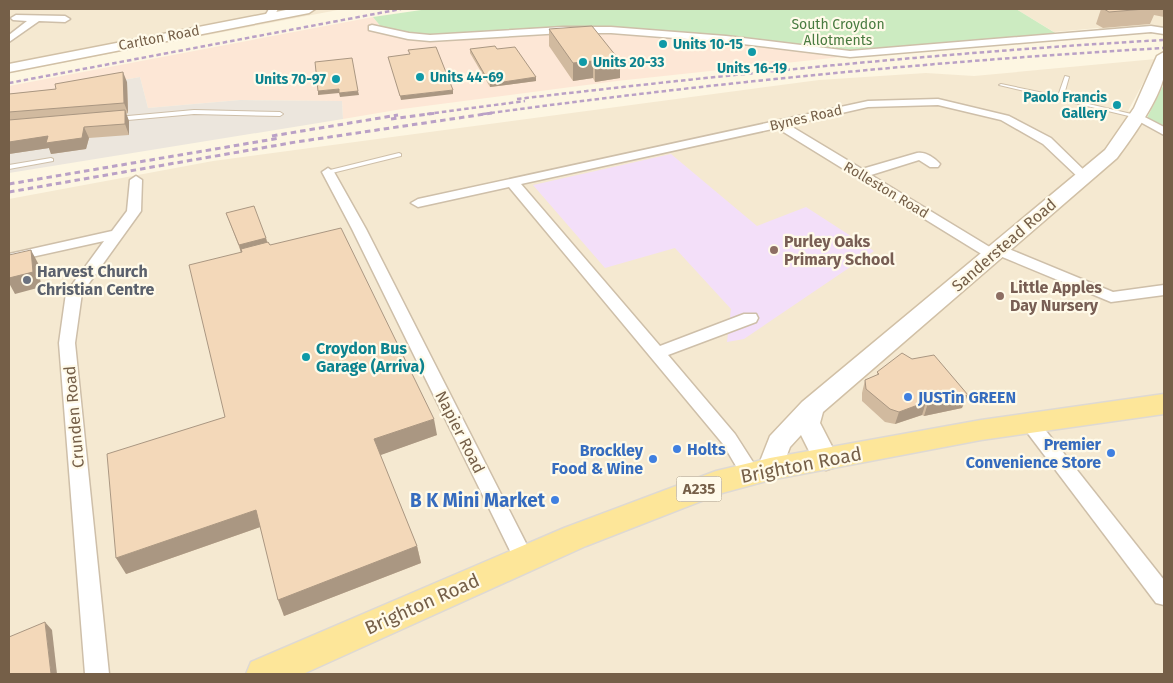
<svg xmlns="http://www.w3.org/2000/svg" width="1173" height="683" font-family="'Fira Sans',sans-serif">
	<rect width="100%" height="100%" fill="#fdf6e2"/>
	<g fill="#f5e9d1">
		<polygon points="9,9 343,9 9,73"/>
		<polygon points="1016,9 1164,9 1164,28 1104,31 1098,28 1054,32"/>
		<polygon points="1156,59 1128,111 1147,118 1164,128 1164,674 9,674 9,199 213,161 819,80 926,73 974,76"/>
	</g>
	<polygon fill="#fde7d6" points="373,17 386,33 437,41 585,32 702,39 841,57 617,81 402,109 343,119 342,101 240,100 148,108 140,77 9,100 9,86"/>
	<polygon fill="#ece6dd" points="140,77 148,108 240,100 342,101 343,119 9,173 9,100"/>
	<polygon fill="#f3dff9" points="671,154 757,226 806,207 874,251 744,339 727,342 731,309 675,248 605,268 533,185"/>
	<g fill="#ccebc1">
		<polygon points="428,9 1016,9 1065,39 841,57 701,39 584,31 437,41 386,33 373,17"/>
		<polygon points="1164,84 1164,128 1147,118"/>
	</g>
	<g fill="none" stroke-linecap="round" stroke-linejoin="round">
		<g stroke="#cebfa9" stroke-width="2">
			<g id="lane">
				<polygon points="1065,76 1069,77 1063,98 1140,116 1137,118 999,85 1001,84 1058,96"/>
				<polygon points="194,110 280,112 283,114 280,116 194,114 117,121 114,119 117,117"/>
				<polygon points="399,153 401,154 401,156 328,174 325,172 326,171"/>
				<polygon points="51,158 53,159 53,161 9,169 9,165"/>
			</g>
		</g>
		<g stroke="#cebfa9" stroke-width="3">
			<g id="street">
				<polygon points="269,9 278,9 273,18 270,19 265,16"/>
				<polygon points="16,15 65,16 70,19 65,22 39,21 9,42 9,35 27,21 13,20 11,18"/>
				<polygon points="372,25 409,33 430,35 563,27 611,27 726,36 850,51 1151,26 1164,28 1164,34 1151,32 850,57 726,42 611,33 563,33 430,41 408,39 369,30 369,26"/>
				<path d="M938,99L1009,116L1051,138L1090,176L1084,180L1080,179L1043,144L1001,120L938,105L868,107L789,125L862,169L917,153C925,151 935,158 940,164L938,167H930L919,160L871,175L993,249L999,246L1004,247L1113,292L1164,285V295L1111,302L1000,256L993,259L988,258L777,128L521,184L660,346L744,314H756L758,318L756,322L668,355L735,434L760,473L757,478L750,480L743,478L723,444L509,187L418,207L411,203L418,199L868,101Z"/>
				<polygon points="1137,113 1164,127 1164,135 1133,118 1131,116"/>
				<polygon points="328,168 334,172 366,229 531,553 534,559 531,565 524,568 517,565 352,229 322,172"/>
				<polygon points="136,176 142,180 141,211 82,293 75,343 109,674 85,674 59,343 66,293 104,241 9,262 9,254 112,231 127,211 130,180"/>
				<polygon points="1029,415 1035,417 1164,580 1164,605 1156,603 1023,427 1020,422 1023,417"/>
			</g>
		</g>
		<g stroke="#d1c0a6" stroke-width="3">
			<g id="secondary">
				<polygon points="291,9 315,9 309,13 9,72 9,64"/>
				<path d="M1164,52C1164,59 1166,68 1164,75C1160,99 1132,138 1117,158L823,412L820,423L839,460L835,467L826,470L817,467L801,435L790,447L779,476L770,479L761,476L757,469L770,436L802,402L1105,150L1134,108L1157,56Z"/>
			</g>
		</g>
		<g stroke="#ded9d3" stroke-width="3">
			<polygon id="primary" points="1164,394 1164,414 981,440 770,480 722,493 586,546 303,674 246,674 251,662 564,528 716,471 770,458 981,420"/>
		</g>
		<use href="#lane" fill="#fff" fill-rule="evenodd"/>
		<use href="#street" fill="#fff" fill-rule="evenodd"/>
		<use href="#secondary" fill="#fff" fill-rule="evenodd"/>
		<use href="#primary" fill="#fde699" fill-rule="evenodd"/>
		<g stroke="#baa1c6" stroke-width="2.5" stroke-dasharray="4.5 3" stroke-linecap="butt">
			<polyline points="9,83 401,9"/>
			<path d="M517,99C732,74 948,52 1164,40"/>
			<polyline points="427,114 525,101"/>
			<path d="M483,114C710,83 935,61 1164,48"/>
		</g>
		<g stroke="#baa1c6" stroke-width="3" stroke-dasharray="5.5 4" stroke-linecap="butt">
			<polyline points="391,119 437,113"/>
			<polyline points="272,136 398,115"/>
			<polyline points="9,184 280,138"/>
			<polyline points="9,192 296,142 492,113"/>
		</g>
	</g>
	<g fill="#d1ba9f">
		<polygon points="1101,9 1164,9 1164,17 1154,15 1150,24 1103,28 1096,24"/>
		<polygon points="549,29 620,61 620,78 595,82 593,78 573,81 549,46"/>
		<polygon points="470,49 497,49 536,81 490,87 470,53"/>
		<polygon points="127,82 128,113 126,114 129,121 129,135 89,138 86,149 51,154 49,148 9,154 9,94"/>
		<polygon points="226,213 266,238 267,242 270,245 437,435 380,455 417,546 421,563 284,616 260,527 126,574 225,417 241,252"/>
		<polygon points="877,372 962,408 924,416 922,415 895,424 885,422 862,401 862,393 865,380 877,375"/>
	</g>
	<g fill="#aa9782">
		<polygon points="593,61 593,78 573,81 573,63"/>
		<polygon points="620,61 620,78 595,82 595,64"/>
		<polygon points="123,72 127,82 128,113 124,103"/>
		<polygon points="536,77 536,81 490,87 490,84"/>
		<polygon points="339,89 339,93 318,95 318,91"/>
		<polygon points="453,90 453,94 401,100 400,96"/>
		<polygon points="358,91 359,95 340,97 339,93"/>
		<polygon points="125,110 129,121 129,135 125,124"/>
		<polygon points="84,127 89,138 86,149 51,154 49,148 9,154 9,142"/>
		<polygon points="266,238 268,246 241,253 239,245"/>
		<polygon points="31,250 39,265 41,287 15,294 9,283 9,278"/>
		<polygon points="968,395 962,408 924,416 928,403"/>
		<polygon points="926,402 922,415 895,424 899,412"/>
		<polygon points="434,419 437,435 378,456 374,439"/>
		<polygon points="256,510 263,526 126,574 116,558"/>
		<polygon points="417,546 421,563 284,616 278,600"/>
		<polygon points="45,622 52,630 57,674 51,674"/>
	</g>
	<g fill="#f3d8b9" stroke="#aa9782">
		<polygon points="1104,9 1145,9 1109,12"/>
		<polygon points="592,26 620,61 595,64 593,61 573,63 549,29"/>
		<polygon points="495,46 497,49 515,47 536,77 490,84 470,49"/>
		<polygon points="436,47 453,90 400,96 388,57 410,54 408,50"/>
		<polygon points="352,58 358,91 339,93 339,89 318,91 315,62"/>
		<polygon points="123,72 124,103 9,112 9,94 56,89 55,84"/>
		<polygon points="125,110 125,124 84,127 82,138 46,143 48,136 9,142 9,120"/>
		<polygon points="254,206 266,238 239,245 226,213"/>
		<polygon points="341,228 434,419 374,439 417,546 278,600 256,510 116,558 107,454 225,417 189,265 242,252 241,249 268,242 270,245"/>
		<polygon points="31,250 33,272 9,278 9,255"/>
		<polygon points="902,353 912,359 934,355 968,395 928,403 926,402 899,412 890,409 866,389 865,380 879,374 877,372"/>
		<polygon points="45,622 51,674 9,674 9,637"/>
	</g>
	<g fill="#0f9aa8" stroke="#fffae9" stroke-width="2">
		<circle cx="663" cy="44" r="5"/>
		<circle cx="752" cy="52" r="5"/>
		<circle cx="583" cy="62" r="5"/>
		<circle cx="420" cy="77" r="5"/>
		<circle cx="336" cy="79" r="5"/>
		<circle cx="1117" cy="105" r="5"/>
		<circle cx="306" cy="357" r="5"/>
	</g>
	<g fill="#8d6e63" stroke="#fffae9" stroke-width="2">
		<circle cx="774" cy="250" r="5"/>
		<circle cx="1000" cy="296" r="5"/>
	</g>
	<circle fill="#6b7280" stroke="#fffae9" stroke-width="2" cx="27" cy="280" r="5"/>
	<g fill="#3f7fe0" stroke="#fffae9" stroke-width="2">
		<circle cx="908" cy="397" r="5"/>
		<circle cx="677" cy="449" r="5"/>
		<circle cx="1111" cy="453" r="5"/>
		<circle cx="653" cy="459" r="5"/>
		<circle cx="555" cy="500" r="5"/>
	</g>
	<g text-anchor="middle" dominant-baseline="central" stroke-width="4.5" stroke-linejoin="round" paint-order="stroke">
		<g font-size="14" fill="#497b40" stroke="#fffae9">
			<text x="838" y="24">South Croydon<tspan x="838" dy="16">Allotments</tspan></text>
		</g>
		<g font-size="14" fill="#755f48" stroke="#fffae9">
			<text transform="translate(159 38) rotate(-11)">Carlton Road</text>
			<text transform="translate(806 118) rotate(-13)">Bynes Road</text>
			<text transform="translate(886 190) rotate(31)">Rolleston Road</text>
		</g>
		<g font-size="14" font-weight="bold" fill="#0d838f" stroke="#fffae9" text-anchor="start">
			<text x="673" y="44">Units 10-15</text>
			<text x="593" y="62">Units 20-33</text>
			<text x="752" y="68" text-anchor="middle">Units 16-19</text>
			<text x="430" y="77">Units 44-69</text>
			<text x="326" y="79" text-anchor="end">Units 70-97</text>
			<text x="1107" y="97" text-anchor="end">Paolo Francis<tspan x="1107" dy="16">Gallery</tspan></text>
		</g>
		<rect fill="#fffae9" stroke="#9e8e78" stroke-width="1" x="676.5" y="476.5" width="45" height="25" rx="4"/>
		<g font-size="15" font-weight="bold" fill="#755f48">
			<text x="699" y="489">A235</text>
		</g>
		<g font-size="16" font-weight="bold" fill="#785e54" stroke="#fffae9" text-anchor="start">
			<text x="784" y="241">Purley Oaks<tspan x="784" dy="18">Primary School</tspan></text>
			<text x="1010" y="287">Little Apples<tspan x="1010" dy="18">Day Nursery</tspan></text>
		</g>
		<g font-size="16" fill="#755f48" stroke="#fffae9">
			<text transform="translate(1004 245) rotate(-41)">Sanderstead Road</text>
			<text transform="translate(74 417) rotate(-95)">Crunden Road</text>
			<text transform="translate(460 432) rotate(63)">Napier Road</text>
		</g>
		<g font-size="16" font-weight="bold" fill="#5b616d" stroke="#fffae9" text-anchor="start">
			<text x="37" y="271">Harvest Church<tspan x="37" dy="18">Christian Centre</tspan></text>
		</g>
		<g font-size="16" font-weight="bold" fill="#0d838f" stroke="#fffae9" text-anchor="start">
			<text x="316" y="348">Croydon Bus<tspan x="316" dy="18">Garage (Arriva)</tspan></text>
		</g>
		<g font-size="16" font-weight="bold" fill="#366cbe" stroke="#fffae9" text-anchor="start">
			<text x="918" y="397">JUSTin GREEN</text>
			<text x="1101" y="444" text-anchor="end">Premier<tspan x="1101" dy="18">Convenience Store</tspan></text>
			<text x="687" y="449">Holts</text>
			<text x="643" y="450" text-anchor="end">Brockley<tspan x="643" dy="18">Food &amp; Wine</tspan></text>
		</g>
		<g font-size="19" fill="#755f48" stroke="#fffae9">
			<text transform="translate(801 465) rotate(-11)">Brighton Road</text>
			<text transform="translate(422 604) rotate(-24)">Brighton Road</text>
		</g>
		<g font-size="19" font-weight="bold" fill="#366cbe" stroke="#fffae9" text-anchor="end">
			<text x="545" y="500">B K Mini Market</text>
		</g>
	</g>
	<rect width="1173" height="683" fill="none" stroke="#755f48" stroke-width="20"/>
</svg>
